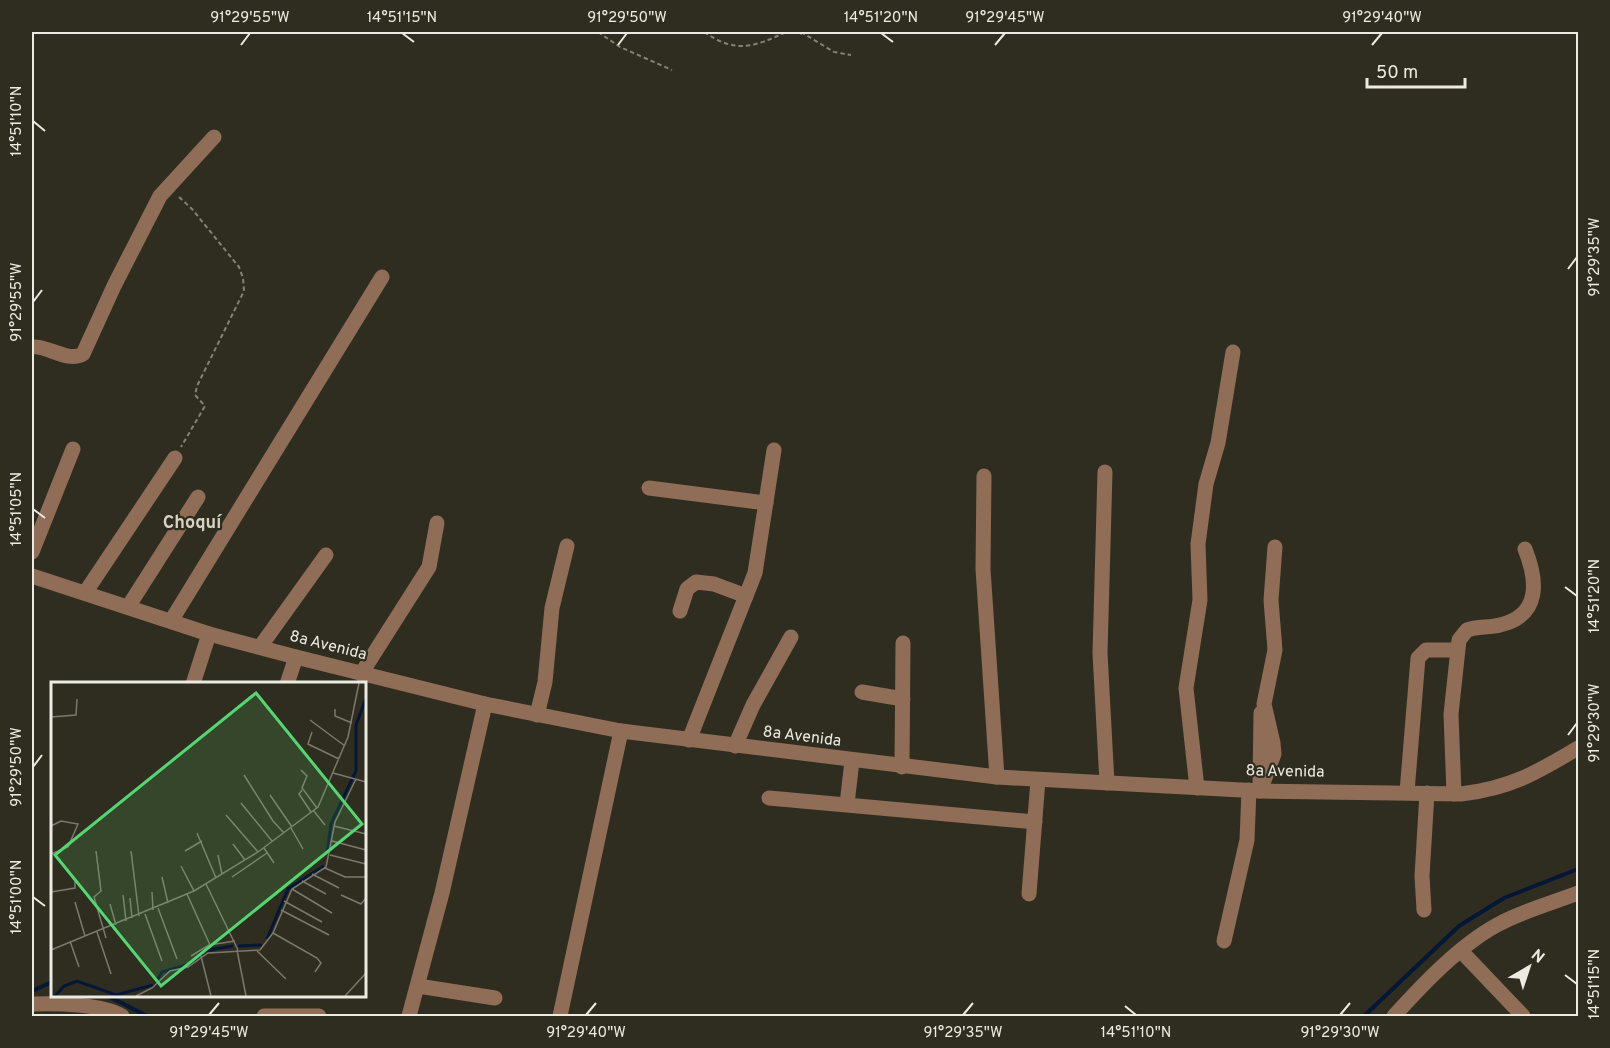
<svg xmlns="http://www.w3.org/2000/svg" width="1610" height="1048" font-family="Overpass,sans-serif">
	<rect width="100%" height="100%" fill="#2f2d1f"/>
	<g fill="none" stroke-linecap="round" stroke-linejoin="round">
		<g stroke="#051736" stroke-width="4">
			<polyline points="32,991 52,982"/>
			<polyline points="108,996 147,1016"/>
			<polyline points="1364,1016 1459,926 1504,898 1578,869"/>
		</g>
		<g stroke="#848277" stroke-width="2" stroke-dasharray="4.5 3" stroke-linecap="butt">
			<polyline points="598,32 620,47 672,70"/>
			<path d="M704,32C736,54 754,47 786,32"/>
			<polyline points="793,32 802,34"/>
			<polyline points="801,32 834,52 851,55"/>
			<polyline points="179,197 192,209 239,267 243,278 244,291 197,386 195,395 205,406 181,447"/>
		</g>
		<g stroke="#906d56" stroke-width="15">
			<path d="M32,347C48,345 67,363 83,354L114,286L160,196L214,137"/>
			<polyline points="1105,472 1100,653 1107,783"/>
			<polyline points="984,476 983,569 997,777"/>
			<polyline points="649,488 766,503"/>
			<polyline points="32,552 73,449"/>
			<path d="M32,576L209,634L296,657L485,704L621,731L997,777L1260,791L1461,794C1511,788 1536,773 1578,748"/>
			<polyline points="85,593 175,458"/>
			<polyline points="128,607 198,497"/>
			<polyline points="680,611 687,589 696,582 714,584 746,596"/>
			<polyline points="171,621 382,277"/>
			<polyline points="260,647 326,555"/>
			<polyline points="361,674 429,567 437,523"/>
			<polyline points="193,684 209,634"/>
			<polyline points="287,684 296,657"/>
			<polyline points="862,692 903,699"/>
			<polyline points="537,715 545,682 552,608 567,546"/>
			<polyline points="689,740 755,573 774,450"/>
			<polyline points="735,746 753,705 791,637"/>
			<polyline points="902,767 903,643"/>
			<polyline points="1260,785 1261,713"/>
			<polyline points="1197,788 1186,688 1200,600 1198,544 1206,484 1218,443 1233,352"/>
			<polyline points="1260,791 1274,754 1273,743 1264,704 1275,650 1271,600 1275,547"/>
			<polyline points="1407,792 1418,658 1426,650 1457,650"/>
			<path d="M1454,794L1451,714L1459,640L1467,630C1477,626 1489,628 1500,625C1542,615 1537,579 1525,549"/>
			<polyline points="769,798 1035,822"/>
			<polyline points="847,804 852,761"/>
			<polyline points="1029,894 1038,780"/>
			<polyline points="1424,910 1422,876 1427,793"/>
			<polyline points="1224,941 1247,840 1249,790"/>
			<polyline points="1462,952 1523,1016"/>
			<polyline points="418,986 495,998"/>
			<path d="M32,1004C56,1003 102,1004 122,1016"/>
			<polyline points="264,1016 319,1016"/>
			<polyline points="409,1016 442,893 485,704"/>
			<polyline points="560,1016 621,731"/>
			<path d="M1394,1016C1422,985 1460,945 1497,925C1522,911 1552,903 1578,893"/>
		</g>
	</g>
	<path fill="none" stroke="#ecebe2" stroke-width="2" d="M402,33L414,42M881,33L893,42M241,45L250,33M618,45L627,33M995,45L1005,33M1372,45L1382,33M33,121L45,131M1568,269L1577,257M33,302L42,290M33,509L45,518M1565,587L1577,596M1568,735L1577,723M33,767L42,755M33,897L45,906M1565,975L1577,984M1125,1006L1136,1015M209,1015L219,1003M586,1015L596,1003M963,1015L973,1003M1340,1015L1350,1003"/>
	<g text-anchor="middle" dominant-baseline="central" stroke-width="4.5" stroke-linejoin="round" paint-order="stroke">
		<g font-size="16" fill="#ecebe2" stroke="#2f2d1f">
			<text transform="translate(328 646) rotate(14)">8a Avenida</text>
			<text transform="translate(802 737) rotate(7)">8a Avenida</text>
			<text transform="translate(1285 772) rotate(1)">8a Avenida</text>
		</g>
		<g font-size="18" font-weight="bold" fill="#d6d3c2" stroke="#2f2d1f">
			<text x="192" y="523">Choquí</text>
		</g>
	</g>
	<g transform="translate(51 682)">
		<rect width="315" height="315" fill="#2f2d1f"/>
		<path fill="none" stroke="#051736" stroke-width="3" d="M276,172L280,142L305,89V43L315,16M216,257L237,207L273,184M187,264L211,263M105,300L111,290L139,282L152,269L182,264M4,314L13,304L26,299L65,313L102,303"/>
		<path fill="none" stroke="#7b796d" stroke-width="1.5" d="M284,27V34L301,41M0,35L25,33L26,17M259,38L294,64M261,50L257,62L288,77M250,88L256,94L251,106L266,126M282,91L315,100M193,93L222,139L233,151M251,108L248,112L260,130M219,113L241,145M190,121L221,159M262,128L274,143M175,133L207,170M0,144L10,139L27,142L17,165L0,172M283,144L315,152M240,146L252,167M146,151L165,196M281,159L315,168M182,162L194,178M213,166L223,181M45,169L50,209L43,215L55,256M80,169L88,234M134,169L151,159M167,173L171,192M279,173L315,182M130,184L143,209M274,186L294,195H315M261,192L288,206M111,195L117,221M181,195L216,171M251,199L275,212M155,202L187,268M241,207L281,231M0,210L24,206V199M101,210L102,228M136,212L159,263M72,213L75,239M290,213L310,222L315,216M79,216L81,236M233,219L271,240M24,220L34,254M59,222L65,243M107,226L126,277M230,228L278,253M94,232L111,279M46,250L60,292M222,251L266,276L270,281L264,290M19,259L28,285M0,268L143,209L207,170L267,125L297,55L308,1M186,268L195,314M206,269L235,297M140,274L158,263L184,259M150,274L160,314M85,314L101,306L119,289L137,285L157,271L209,268L222,251L241,207L275,185L284,140L305,97M294,314L315,291"/>
		<path fill="#54d672" fill-opacity="0.15" stroke="#54d672" stroke-width="3" d="M205,11L311,142L110,304L4,173Z"/>
		<rect width="315" height="315" fill="none" stroke="#ecebe2" stroke-width="3"/>
	</g>
	<rect width="1610" height="1048" fill="none" stroke="#2f2d1f" stroke-width="66"/>
	<g transform="translate(1529 967) rotate(39)" stroke="#2f2d1f" stroke-width="4.5" paint-order="stroke">
	<path d="M0-4.5L10 22L0 15L-10 22Z" fill="#ecebe2"/>
	<text y="-9" font-size="16" font-weight="bold" text-anchor="middle" fill="#ecebe2">N</text>
	</g>
	<path d="M1367 78v9h98v-9" fill="none" stroke="#ecebe2" stroke-width="3"/>
	<text x="1376" y="78" font-size="18" fill="#ecebe2" stroke="#2f2d1f" stroke-width="4.5" paint-order="stroke">50 m</text>
	<rect x="33" y="33" width="1544" height="982" fill="none" stroke="#ecebe2" stroke-width="2"/>
	<g font-size="15" text-anchor="middle" fill="#ecebe2">
		<text x="250" y="22">91°29'55"W</text>
		<text x="402" y="22">14°51'15"N</text>
		<text x="627" y="22">91°29'50"W</text>
		<text x="881" y="22">14°51'20"N</text>
		<text x="1005" y="22">91°29'45"W</text>
		<text x="1382" y="22">91°29'40"W</text>
		<text transform="translate(16 121) rotate(-90)" y="5">14°51'10"N</text>
		<text transform="translate(1594 257) rotate(-90)" y="5">91°29'35"W</text>
		<text transform="translate(16 302) rotate(-90)" y="5">91°29'55"W</text>
		<text transform="translate(16 509) rotate(-90)" y="5">14°51'05"N</text>
		<text transform="translate(1594 596) rotate(-90)" y="5">14°51'20"N</text>
		<text transform="translate(1594 723) rotate(-90)" y="5">91°29'30"W</text>
		<text transform="translate(16 767) rotate(-90)" y="5">91°29'50"W</text>
		<text transform="translate(16 897) rotate(-90)" y="5">14°51'00"N</text>
		<text transform="translate(1594 984) rotate(-90)" y="5">14°51'15"N</text>
		<text x="209" y="1037">91°29'45"W</text>
		<text x="586" y="1037">91°29'40"W</text>
		<text x="963" y="1037">91°29'35"W</text>
		<text x="1136" y="1037">14°51'10"N</text>
		<text x="1340" y="1037">91°29'30"W</text>
	</g>
</svg>
